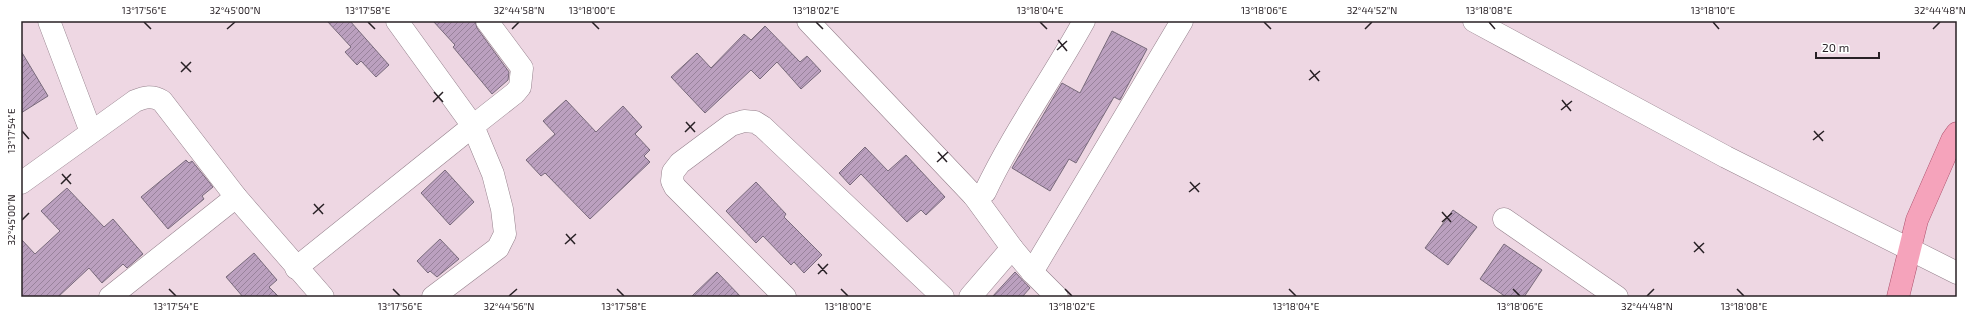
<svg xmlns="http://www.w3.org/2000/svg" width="1978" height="318" font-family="'Exo 2',sans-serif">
	<defs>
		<pattern id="building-hatch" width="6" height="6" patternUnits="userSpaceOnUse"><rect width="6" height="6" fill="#bba0bf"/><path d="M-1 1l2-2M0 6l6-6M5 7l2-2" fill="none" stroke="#98829b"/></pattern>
	</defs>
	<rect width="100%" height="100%" fill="#eed7e3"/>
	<g fill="url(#building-hatch)" stroke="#786a7b">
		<polygon points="327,21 350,21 389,65 376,77 361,61 357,65 345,52 351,47"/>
		<polygon points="433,21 475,21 477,28 509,72 508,80 492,94 453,47 455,45"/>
		<polygon points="765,26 800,62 807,56 821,71 801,89 777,62 760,79 751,70 705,113 671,77 697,53 711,68 744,34 751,40"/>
		<polygon points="1112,31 1147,49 1120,100 1114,97 1076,163 1069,159 1050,191 1012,168 1062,83 1080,93"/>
		<polygon points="21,51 48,96 21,113"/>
		<polygon points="566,100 596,132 623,106 642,127 635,134 650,150 644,156 650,162 590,219 545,173 541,176 526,160 555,134 543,121"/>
		<polygon points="865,147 888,171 906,155 945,197 926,215 921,210 907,222 861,174 850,185 839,173"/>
		<polygon points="186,160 189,163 192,161 213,187 202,196 204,199 168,229 141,197"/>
		<polygon points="445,170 474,202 450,225 421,193"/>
		<polygon points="756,182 786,214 784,217 822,255 804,273 794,262 791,265 763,236 756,243 726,211"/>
		<polygon points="67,188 104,227 113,219 143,254 127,268 123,264 102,283 89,268 58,297 21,297 21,239 35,254 60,231 41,211"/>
		<polygon points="1453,210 1477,227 1448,265 1425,248"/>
		<polygon points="440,239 459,259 437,277 430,271 428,273 417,261"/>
		<polygon points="1504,244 1542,270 1524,297 1506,297 1480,279"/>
		<polygon points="254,253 277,280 269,287 279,297 243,297 226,277"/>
		<polygon points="717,272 741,297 691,297"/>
		<polygon points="1015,272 1030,288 1022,297 992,297"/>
	</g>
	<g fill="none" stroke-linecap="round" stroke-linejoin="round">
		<g stroke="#95808c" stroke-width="23">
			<g id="minor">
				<polyline points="49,21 91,132"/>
				<polyline points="808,21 974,196 1012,248"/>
				<polyline points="1474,21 1726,157 1957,273"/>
				<path d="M21,183L135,101C145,97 152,95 162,101L236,197L323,297"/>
				<path d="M974,196L985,192C1013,133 1052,79 1084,21"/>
				<polyline points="1504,219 1617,297"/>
				<polyline points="296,268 473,126 397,21"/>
				<polyline points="1032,272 1182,21"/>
				<polyline points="110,297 236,197"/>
				<polyline points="433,297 498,248 505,234 502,209 493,174 473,126 515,93 520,87 522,68 487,21"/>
				<polyline points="785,297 675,187 672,181 673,172 680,163 731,125 744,121 755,122 763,127 943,297"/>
				<polyline points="970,297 1012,248 1032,272 1057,297"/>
			</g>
		</g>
		<g stroke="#a94d69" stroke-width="23">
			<polyline id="major" points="1898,297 1917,220 1952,140 1957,133"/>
		</g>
		<use href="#minor" stroke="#fff" stroke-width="22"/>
		<use href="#major" stroke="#f5a3bb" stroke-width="22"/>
	</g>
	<path fill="none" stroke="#282025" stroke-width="1.5" d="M144,22L151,29M368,22L375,29M592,22L599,29M816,22L823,29M1040,22L1047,29M1264,22L1271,29M1489,22L1495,29M1713,22L1719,29M227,29L235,22M512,29L519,22M1365,29L1372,22M1933,29L1940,22M1058,40L1067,51M1057,50L1067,41M181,62L191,72M1310,70L1319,81M181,72L191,62M1309,80L1320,71M434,92L443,102M1562,100L1571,111M433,102L443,92M1561,110L1572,101M686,122L695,132M22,131L29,139M1814,131L1823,141M685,132L695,122M1813,140L1824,131M938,152L947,162M937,162L948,152M62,174L71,184M1190,182L1199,192M61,184L71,174M1189,192L1200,183M314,204L323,214M1442,212L1451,222M313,214L324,204M22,220L29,213M1442,222L1452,213M566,234L575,244M1694,242L1704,253M565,244L576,234M1694,252L1704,243M818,264L827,274M818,274L828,264M169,289L176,296M393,289L400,296M617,289L624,296M841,289L848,296M1065,289L1072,296M1289,289L1296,296M1513,289L1520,296M1737,289L1744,296M509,296L517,289M1647,296L1654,289"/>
	<rect width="1978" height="318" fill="none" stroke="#ffffff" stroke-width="44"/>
	<path d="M1816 52v6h63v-6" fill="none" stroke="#282025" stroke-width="2"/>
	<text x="1822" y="52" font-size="12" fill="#282025" stroke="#ffffff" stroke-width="3" paint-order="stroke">20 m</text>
	<rect x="22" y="22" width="1934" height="274" fill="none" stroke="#282025" stroke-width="1.5"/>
	<g font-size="10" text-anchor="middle" fill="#282025">
		<text x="144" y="14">13°17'56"E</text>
		<text x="235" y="14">32°45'00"N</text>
		<text x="368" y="14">13°17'58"E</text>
		<text x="519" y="14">32°44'58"N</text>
		<text x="592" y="14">13°18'00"E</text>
		<text x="816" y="14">13°18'02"E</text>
		<text x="1040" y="14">13°18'04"E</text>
		<text x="1264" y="14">13°18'06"E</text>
		<text x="1372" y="14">32°44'52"N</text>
		<text x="1489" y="14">13°18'08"E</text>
		<text x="1713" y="14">13°18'10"E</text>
		<text x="1940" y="14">32°44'48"N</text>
		<text transform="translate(11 131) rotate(-90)" y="4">13°17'54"E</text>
		<text transform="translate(11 220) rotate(-90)" y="4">32°45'00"N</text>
		<text x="176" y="310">13°17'54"E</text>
		<text x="400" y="310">13°17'56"E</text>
		<text x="509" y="310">32°44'56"N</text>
		<text x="624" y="310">13°17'58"E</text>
		<text x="848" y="310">13°18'00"E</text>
		<text x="1072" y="310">13°18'02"E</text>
		<text x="1296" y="310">13°18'04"E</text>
		<text x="1520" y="310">13°18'06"E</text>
		<text x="1647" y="310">32°44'48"N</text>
		<text x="1744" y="310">13°18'08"E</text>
	</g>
</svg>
